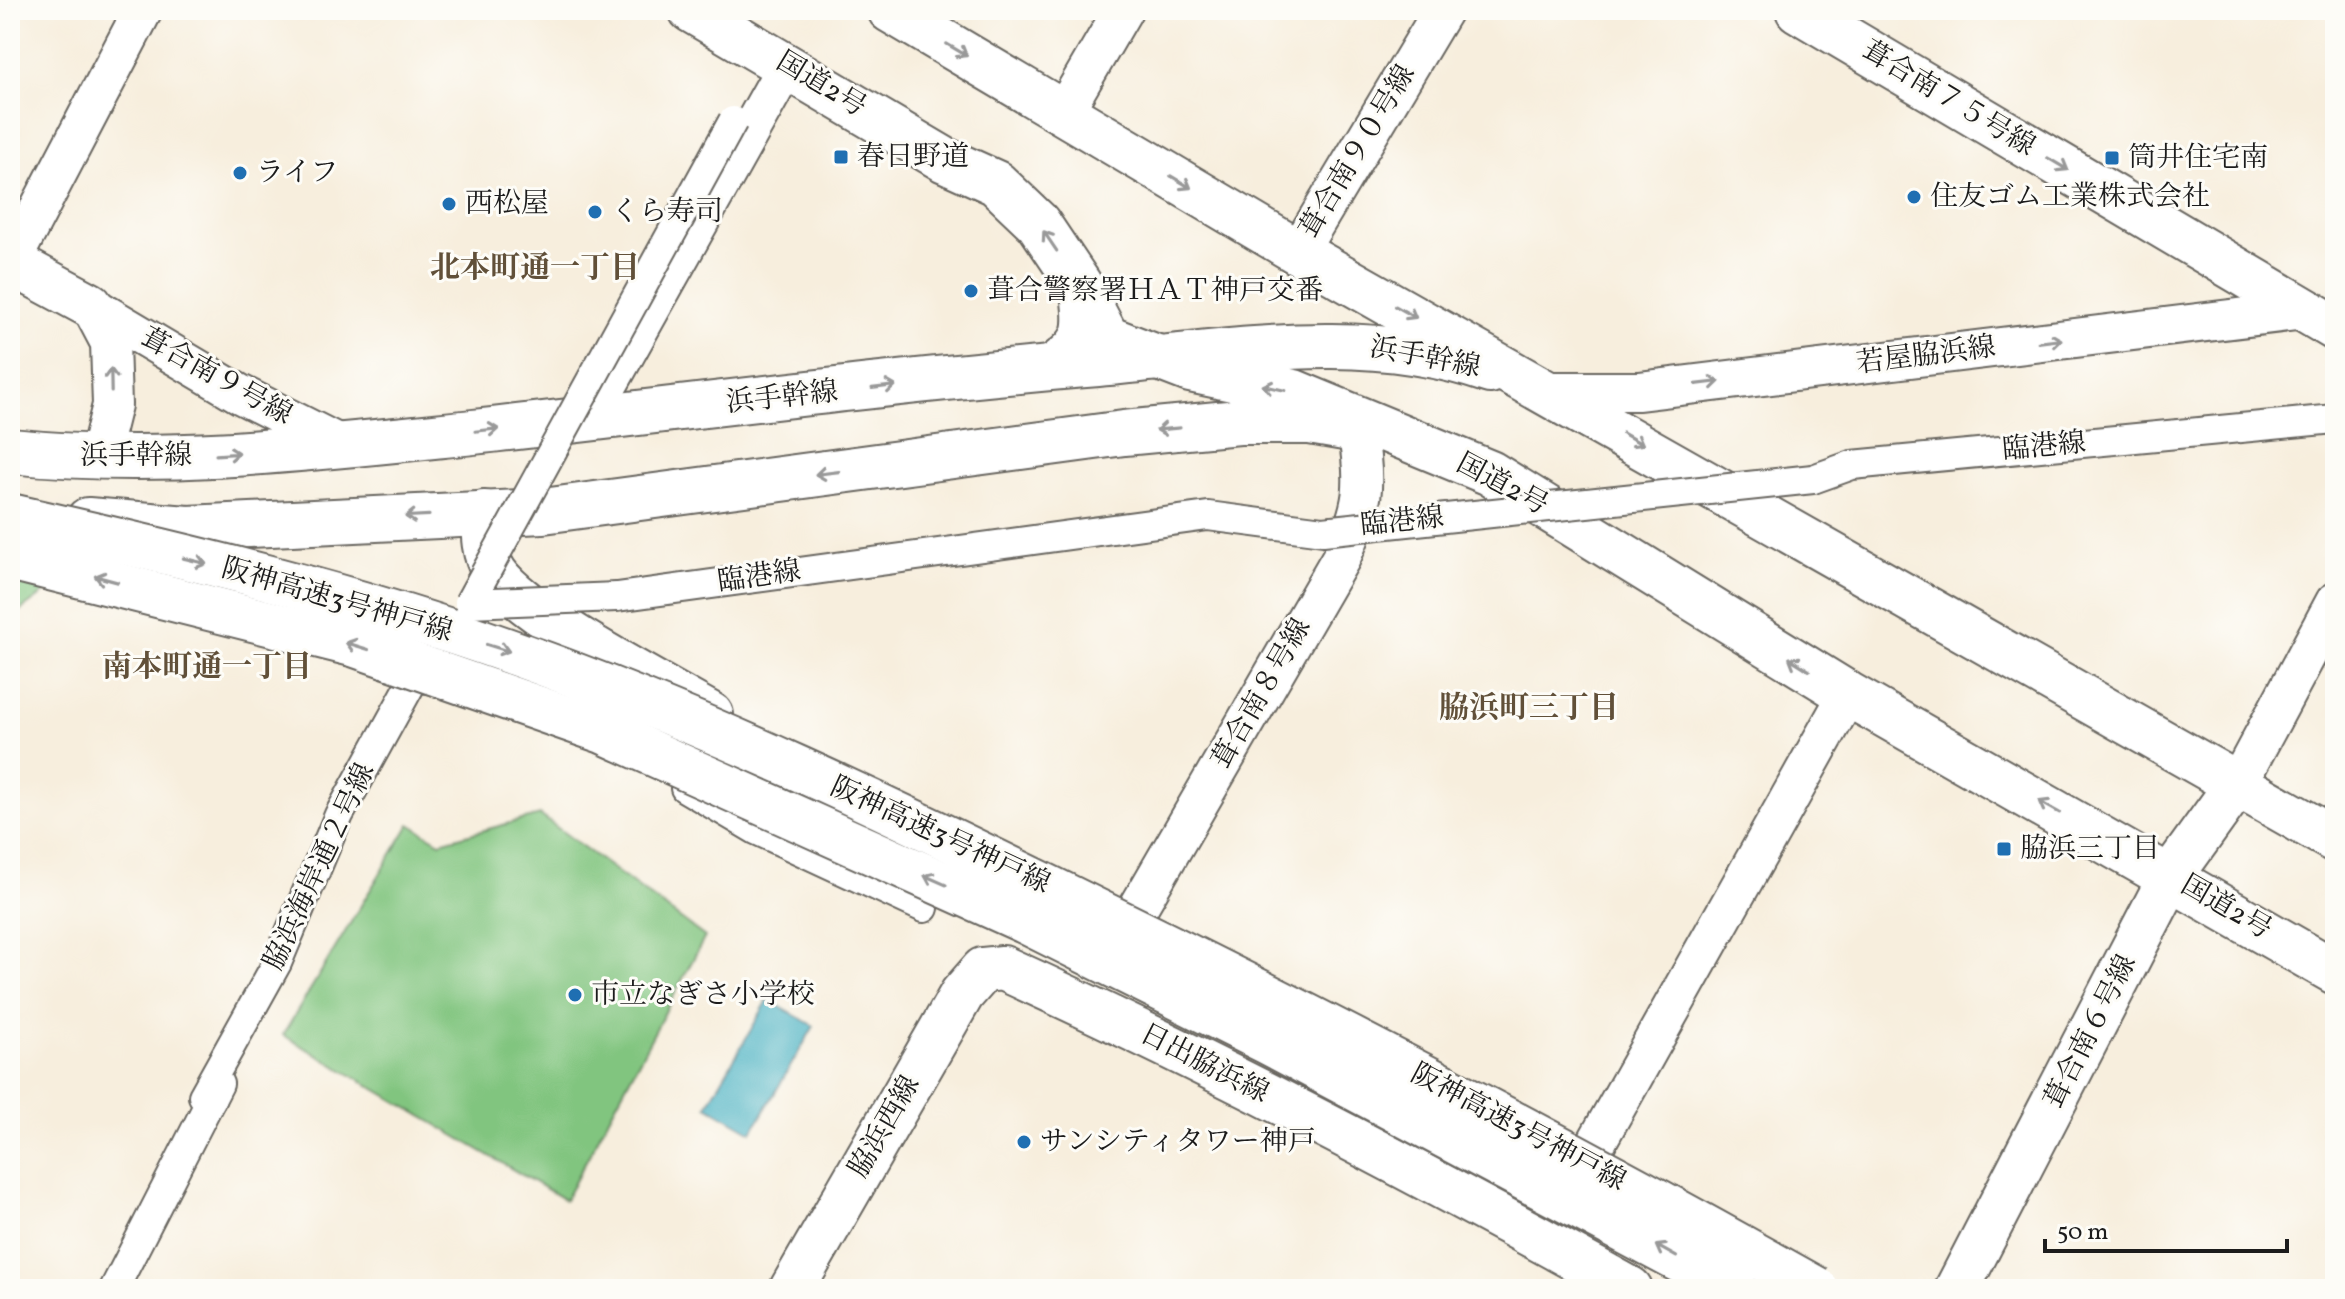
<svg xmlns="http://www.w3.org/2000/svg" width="2345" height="1299" font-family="Vollkorn,'Noto Serif JP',serif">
	<rect width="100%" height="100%" fill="#fdfcf7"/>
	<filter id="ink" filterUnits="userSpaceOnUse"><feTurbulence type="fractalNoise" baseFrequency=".0125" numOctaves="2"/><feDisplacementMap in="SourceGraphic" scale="16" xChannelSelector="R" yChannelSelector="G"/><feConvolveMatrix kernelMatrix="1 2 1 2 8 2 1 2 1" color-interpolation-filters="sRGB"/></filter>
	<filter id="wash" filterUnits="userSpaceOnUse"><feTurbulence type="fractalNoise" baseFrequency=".006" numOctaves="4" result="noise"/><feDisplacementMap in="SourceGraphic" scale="32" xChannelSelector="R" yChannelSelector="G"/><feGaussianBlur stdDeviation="1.8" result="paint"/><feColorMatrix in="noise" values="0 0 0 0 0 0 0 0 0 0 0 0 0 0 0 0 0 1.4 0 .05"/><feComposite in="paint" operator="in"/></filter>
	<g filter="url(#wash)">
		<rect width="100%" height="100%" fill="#f7eedd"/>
		<g fill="#81c57f" stroke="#4e704e" stroke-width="2">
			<polygon points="10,581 54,586 10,618"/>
			<polygon points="540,815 705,937 565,1200 283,1035 410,824 440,842"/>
		</g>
		<polygon fill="#41adc0" stroke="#2e646e" stroke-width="2" points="768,1000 814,1026 752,1132 707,1106"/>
	</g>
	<g filter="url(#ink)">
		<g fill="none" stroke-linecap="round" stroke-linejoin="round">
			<g stroke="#696660" stroke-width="32">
				<g id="pedestrian">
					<polyline points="1813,479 1852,465 2335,419"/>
					<polyline points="617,597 1208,516 1323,531"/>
					<polyline points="685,788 756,830 924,908"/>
					<polyline points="211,1100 203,1096 277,963 339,815 416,675 427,679 432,670"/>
					<polyline points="114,1289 219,1084"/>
				</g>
			</g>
			<g stroke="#696660" stroke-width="42">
				<g id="minor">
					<polyline points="1063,113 1123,10"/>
					<polyline points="1298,252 1443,10"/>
					<polyline points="10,264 143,10"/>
					<polyline points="90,305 240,394 343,446"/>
					<polyline points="90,305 110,343 112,405 99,457"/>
					<path d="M1046,368C1087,341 1085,332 1079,284"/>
					<polyline points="1547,391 1639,391 2305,310"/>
					<polyline points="589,419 787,65"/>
					<polyline points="2238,783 2335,602"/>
					<path d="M1116,946L1341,558C1364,506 1367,486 1357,429"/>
					<polyline points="1586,1161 1848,694"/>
				</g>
			</g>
			<g stroke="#696660" stroke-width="48">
				<g id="tertiary">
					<polyline points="1798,10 2335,328"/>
					<polyline points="10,262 90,305"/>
					<path d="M484,513C483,534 483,554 495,573C525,616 660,685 711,715"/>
					<path d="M792,1289L962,994L983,970L1003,968C1217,1065 1425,1175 1630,1289"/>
					<polyline points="1957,1289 2171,876 2238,783"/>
				</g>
			</g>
			<g stroke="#696660" stroke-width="48">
				<g id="primary">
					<path d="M10,451C164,467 319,448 473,432C681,409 889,381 1098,364C1230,353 1362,326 1490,371"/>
					<polyline points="88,520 188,528 543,511 1124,433 1239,422 1310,422 1368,432"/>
				</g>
			</g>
			<g stroke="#696660" stroke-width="48">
				<g id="trunk">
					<polyline points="691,10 945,160 996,183 1038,223 1079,284 1107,338 1190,370 1294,392 1490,473 1848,694 2335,972"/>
					<polyline points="890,10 1298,252 2335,840"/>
				</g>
			</g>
			<use href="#pedestrian" stroke="#fff" stroke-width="28"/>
			<use href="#minor" stroke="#fff" stroke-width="38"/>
			<use href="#tertiary" stroke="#fff" stroke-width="44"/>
			<use href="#primary" stroke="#fff" stroke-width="44"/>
			<use href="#trunk" stroke="#fff" stroke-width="44"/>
			<g stroke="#696660" stroke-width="32" stroke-linecap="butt">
				<g id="pedestrian-bridge">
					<polyline points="1323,531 1813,479"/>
					<polyline points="469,603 733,121"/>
					<polyline points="469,603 617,597"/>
				</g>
			</g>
			<g stroke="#696660" stroke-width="48" stroke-linecap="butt">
				<g id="motorway-bridge">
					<path d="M10,516C180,554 353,595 517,654C706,721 889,809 1070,898C1322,1021 1571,1151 1816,1289"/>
					<polyline points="10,558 356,645 603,731 1025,921 1268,1042 1734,1289"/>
				</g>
			</g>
			<use href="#pedestrian-bridge" stroke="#fff" stroke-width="28"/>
			<use href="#motorway-bridge" stroke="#fff" stroke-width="44"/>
		</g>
		<defs><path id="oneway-shaft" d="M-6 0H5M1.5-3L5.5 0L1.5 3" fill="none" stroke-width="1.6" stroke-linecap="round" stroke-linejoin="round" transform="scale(2)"/></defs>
		<g stroke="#999">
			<use href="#oneway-shaft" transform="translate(957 50) rotate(31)"/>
			<use href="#oneway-shaft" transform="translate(2058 164) rotate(31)"/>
			<use href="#oneway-shaft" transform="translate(1181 182) rotate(31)"/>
			<use href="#oneway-shaft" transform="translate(1050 241) rotate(-124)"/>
			<use href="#oneway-shaft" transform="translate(1406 312) rotate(29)"/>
			<use href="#oneway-shaft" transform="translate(2050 341) rotate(-7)"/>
			<use href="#oneway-shaft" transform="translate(111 380) rotate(-91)"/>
			<use href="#oneway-shaft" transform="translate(1708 383) rotate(-7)"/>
			<use href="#oneway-shaft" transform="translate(884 387) rotate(-7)"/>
			<use href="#oneway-shaft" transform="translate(1274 388) rotate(-168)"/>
			<use href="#oneway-shaft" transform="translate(1168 429) rotate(175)"/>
			<use href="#oneway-shaft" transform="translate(487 430) rotate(-6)"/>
			<use href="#oneway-shaft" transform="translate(1633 439) rotate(30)"/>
			<use href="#oneway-shaft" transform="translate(228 454) rotate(-4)"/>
			<use href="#oneway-shaft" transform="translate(827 473) rotate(173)"/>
			<use href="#oneway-shaft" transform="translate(417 516) rotate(177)"/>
			<use href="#oneway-shaft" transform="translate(195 561) rotate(14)"/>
			<use href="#oneway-shaft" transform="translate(106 579) rotate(-165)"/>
			<use href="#oneway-shaft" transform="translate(357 646) rotate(-163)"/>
			<use href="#oneway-shaft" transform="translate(498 648) rotate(17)"/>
			<use href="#oneway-shaft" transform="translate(1799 664) rotate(-148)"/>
			<use href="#oneway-shaft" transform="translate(2049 807) rotate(-151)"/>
			<use href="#oneway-shaft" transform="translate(935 880) rotate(-156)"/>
			<use href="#oneway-shaft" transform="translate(1666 1251) rotate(-151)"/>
		</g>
	</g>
	<g fill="#1f6fb2" stroke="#fdfcf7" stroke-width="3">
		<rect x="833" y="149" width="16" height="16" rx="4"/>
		<rect x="2104" y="150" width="16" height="16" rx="4"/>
		<circle cx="240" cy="173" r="8"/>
		<circle cx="1914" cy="197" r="8"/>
		<circle cx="449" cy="204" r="8"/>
		<circle cx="595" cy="212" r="8"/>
		<circle cx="971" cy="291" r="8"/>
		<rect x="1996" y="841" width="16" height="16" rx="4"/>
		<circle cx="575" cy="995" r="8"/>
		<circle cx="1024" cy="1142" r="8"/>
	</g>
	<g text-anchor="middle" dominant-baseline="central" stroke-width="6" stroke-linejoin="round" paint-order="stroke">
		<g font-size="28" fill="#1c1c1c" stroke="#fdfcf7">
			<text transform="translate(821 85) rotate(31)">国道2号</text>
			<text transform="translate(1948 99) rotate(31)">葺合南７５号線</text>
			<text transform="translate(1358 152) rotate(-59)">葺合南９０号線</text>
			<text transform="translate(1926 356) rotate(-7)">若屋脇浜線</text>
			<text transform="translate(1425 358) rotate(11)">浜手幹線</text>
			<text transform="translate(216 377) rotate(29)">葺合南９号線</text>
			<text transform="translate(782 398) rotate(-6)">浜手幹線</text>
			<text transform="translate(2044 447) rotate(-5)">臨港線</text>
			<text x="136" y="456">浜手幹線</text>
			<text transform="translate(1502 485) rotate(28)">国道2号</text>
			<text transform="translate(1402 522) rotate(-6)">臨港線</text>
			<text transform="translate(759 577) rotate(-8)">臨港線</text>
			<text transform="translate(337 601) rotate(16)">阪神高速3号神戸線</text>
			<text transform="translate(1262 694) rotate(-60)">葺合南８号線</text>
			<text transform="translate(940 836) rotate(25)">阪神高速3号神戸線</text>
			<text transform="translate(320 867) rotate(-65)">脇浜海岸通２号線</text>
			<text transform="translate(2226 908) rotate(30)">国道2号</text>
			<text transform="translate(2091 1032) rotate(-63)">葺合南６号線</text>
			<text transform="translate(1204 1064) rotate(27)">日出脇浜線</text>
			<text transform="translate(885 1127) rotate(-60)">脇浜西線</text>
			<text transform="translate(1518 1128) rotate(28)">阪神高速3号神戸線</text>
		</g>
		<g font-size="28" fill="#1c1c1c" stroke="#fdfcf7" text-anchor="start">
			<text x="857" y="157">春日野道</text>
			<text x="2128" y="158">筒井住宅南</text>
			<text x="256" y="173">ライフ</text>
			<text x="1930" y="197">住友ゴム工業株式会社</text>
			<text x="465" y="204">西松屋</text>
			<text x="611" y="212">くら寿司</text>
			<text x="987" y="291">葺合警察署ＨＡＴ神戸交番</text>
			<text x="2020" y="849">脇浜三丁目</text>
			<text x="591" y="995">市立なぎさ小学校</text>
			<text x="1040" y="1142">サンシティタワー神戸</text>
		</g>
		<g font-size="30" font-weight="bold" fill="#615039" stroke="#fdfcf7">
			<text x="535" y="269">北本町通一丁目</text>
			<text x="207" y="668">南本町通一丁目</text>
			<text x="1529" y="709">脇浜町三丁目</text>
		</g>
	</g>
	<rect width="2345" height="1299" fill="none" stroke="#fdfcf7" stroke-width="40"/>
	<path d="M2045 1239v12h242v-12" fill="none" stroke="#1c1c1c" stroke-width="4"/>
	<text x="2057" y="1239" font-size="24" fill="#1c1c1c" stroke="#fdfcf7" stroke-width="6" paint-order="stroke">50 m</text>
</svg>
